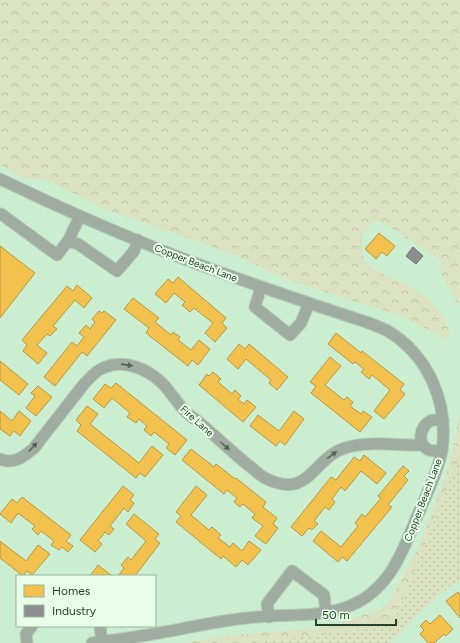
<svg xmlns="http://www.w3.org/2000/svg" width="460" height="643" font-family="Figtree,sans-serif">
	<defs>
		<pattern id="forest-crowns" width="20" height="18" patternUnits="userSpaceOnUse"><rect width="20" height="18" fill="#dbe2c1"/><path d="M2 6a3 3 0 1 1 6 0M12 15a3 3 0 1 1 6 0" fill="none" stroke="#bcc3a6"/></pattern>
		<pattern id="park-dots" width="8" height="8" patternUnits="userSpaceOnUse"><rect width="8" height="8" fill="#dbe2c1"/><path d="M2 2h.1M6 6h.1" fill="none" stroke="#bcc3a6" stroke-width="1.8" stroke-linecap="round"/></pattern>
	</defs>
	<rect width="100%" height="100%" fill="#cceed0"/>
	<g fill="url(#forest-crowns)">
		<polygon points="0,0 108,0 109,1 114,0 460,0 460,308 441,274 440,260 380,221 372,222 362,236 363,259 370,267 411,287 429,299 443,316 450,334 447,339 401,316 285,279 236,255 105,209 49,181 23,178 0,165"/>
		<polygon points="460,414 460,559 379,643 184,643 232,635 330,627 381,609 391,599 420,544 449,465"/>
	</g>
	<polygon fill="url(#park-dots)" points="460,456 460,579 434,599 389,643 253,643 393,625"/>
	<g fill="#f2c14e" stroke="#b59a44">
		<polygon points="379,233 395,246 387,256 382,252 376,259 365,249"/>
		<polygon points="0,246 35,273 0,318"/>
		<polygon points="178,277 226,318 222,323 227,328 215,342 205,333 213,323 194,308 190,312 182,305 185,302 174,293 166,303 155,294 168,279 173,283"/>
		<polygon points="77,285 92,298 84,308 75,300 53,326 57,329 50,336 47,334 37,345 47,353 38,364 23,351 27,345 22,340 67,286 73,291"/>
		<polygon points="133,298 159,318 155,322 171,335 173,332 180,337 178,340 191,350 199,340 210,349 198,365 192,360 188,366 146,333 149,328 124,309"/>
		<polygon points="99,311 102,313 104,311 116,320 87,356 82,352 55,386 44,377 72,342 77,346 84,337 79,333 86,325 90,329 95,322 92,319"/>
		<polygon points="336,333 361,353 362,351 404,384 400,390 405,394 384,419 374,411 390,390 372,375 369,379 361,372 364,369 355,362 353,364 328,344"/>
		<polygon points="239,344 245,349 249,344 288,377 277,390 269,383 271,380 246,359 238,369 227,359"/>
		<polygon points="330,357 341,366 325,385 344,400 347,397 353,402 350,406 361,414 363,411 372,417 360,432 311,393 316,386 310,382"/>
		<polygon points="0,361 28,384 19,395 0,380"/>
		<polygon points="213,372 221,379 218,382 232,394 235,390 241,396 238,399 244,404 247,400 256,407 243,422 199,385 207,374 209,376"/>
		<polygon points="116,383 187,440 175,455 166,448 169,444 154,432 151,436 144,430 147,426 139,419 136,423 127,417 130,413 112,398 104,408 93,399 105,384 111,388"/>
		<polygon points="38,386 52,397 36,416 26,408 35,396 31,393"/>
		<polygon points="87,406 98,414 90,424 139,463 152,446 163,455 145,477 140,473 136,478 77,431 81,425 76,420"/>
		<polygon points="0,411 12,421 19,411 31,421 20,436 14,431 10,436 0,429"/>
		<polygon points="294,411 304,419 285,445 280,441 276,446 250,426 258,415 279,431"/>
		<polygon points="191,449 214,467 216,464 235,479 236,478 266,502 263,507 277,518 273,524 278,528 266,544 255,536 263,526 252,518 255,514 243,504 240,507 234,502 237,498 227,490 224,494 182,460"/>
		<polygon points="364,455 386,473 377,484 361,471 345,491 341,487 332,499 335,502 329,510 325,507 314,521 318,524 312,530 309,528 302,536 291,527 331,477 336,480 354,457 360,461"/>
		<polygon points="403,466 409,471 404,476 408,480 388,505 392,507 347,561 342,557 338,562 313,541 321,531 341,547 358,526 355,523 362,514 365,517 381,498 378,496"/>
		<polygon points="123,486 134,495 130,500 134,503 128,512 124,508 110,526 114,529 109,535 105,532 98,541 102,544 95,552 80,540"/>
		<polygon points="196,486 207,495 191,515 209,530 212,527 221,535 218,538 230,547 233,543 242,551 249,541 261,550 248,565 242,560 236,567 223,556 221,559 176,522 181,516 176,512"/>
		<polygon points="22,497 71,535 66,541 73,546 68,552 62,547 59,550 51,545 54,541 41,531 38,535 32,529 35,526 18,513 11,523 0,514 12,499 17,503"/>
		<polygon points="134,514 159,534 155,539 160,543 135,576 118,576 124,568 121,565 128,557 131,560 146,541 126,524"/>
		<polygon points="0,541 26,561 38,545 50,554 32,575 27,571 23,576 0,558"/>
		<polygon points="98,565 112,576 90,576"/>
		<polygon points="458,592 460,595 460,618 446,601"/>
		<polygon points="440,615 453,629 446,636 444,634 434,643 428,643 420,634 424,630 420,626 426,620 430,624"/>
	</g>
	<polygon fill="#8d8d92" stroke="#6f7673" points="413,247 423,256 416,264 406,256"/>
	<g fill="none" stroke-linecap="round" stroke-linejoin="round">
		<g stroke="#b1ccb5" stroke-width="13">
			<g id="minor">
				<path d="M0,179C54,205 110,230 166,252C232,278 299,300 366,322C372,324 379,327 386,330C428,354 449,403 442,450C439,470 424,500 416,519C402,553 389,589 352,605C319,619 282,613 247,618C217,621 188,628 159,633C137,637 115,640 92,643"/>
				<polyline points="1,214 57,255 68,241"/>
				<polyline points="80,216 68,241 78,244 117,271 134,251 138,240"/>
				<polyline points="261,287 255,307 290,335 301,323 309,303"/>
				<path d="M442,451C438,451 432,451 429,450C416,444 420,427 430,421C434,419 439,420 443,420"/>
				<path d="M0,459C14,465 23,457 34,448L84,384C90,378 95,371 103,368C123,359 146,368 161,382C170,391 177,403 186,412C190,416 194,418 198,421C215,436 231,451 248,465C254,469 259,475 265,478C310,501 312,458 345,448C368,440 399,446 423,445"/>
				<polyline points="269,617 267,604 292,571 324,595 326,613"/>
				<polyline points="100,626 102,642"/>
				<polyline points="27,643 26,634 32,626"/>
			</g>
		</g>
		<use href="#minor" stroke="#a0aca1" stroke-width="11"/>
	</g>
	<defs><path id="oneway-solid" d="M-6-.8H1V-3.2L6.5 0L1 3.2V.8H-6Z"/></defs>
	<g fill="#526654">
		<use href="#oneway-solid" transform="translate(127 365) rotate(8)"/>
		<use href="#oneway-solid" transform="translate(225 446) rotate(42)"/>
		<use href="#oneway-solid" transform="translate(33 447) rotate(-47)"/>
		<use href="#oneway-solid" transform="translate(332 455) rotate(-38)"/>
	</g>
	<g text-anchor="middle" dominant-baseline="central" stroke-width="4" stroke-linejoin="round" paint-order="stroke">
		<g font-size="10" fill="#28402b" stroke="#e7fee9">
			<text transform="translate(196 263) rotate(21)">Copper Beach Lane</text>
			<text transform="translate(197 421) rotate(42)">Fire Lane</text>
			<text transform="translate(423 500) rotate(-69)">Copper Beach Lane</text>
		</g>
	</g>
	<rect x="16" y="575" width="140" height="52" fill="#e7fee9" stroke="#9bb29d"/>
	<rect x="24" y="585" width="20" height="12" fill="#f2c14e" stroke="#9bb29d"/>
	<text x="52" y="595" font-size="12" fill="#28402b">Homes</text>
	<rect x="24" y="605" width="20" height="12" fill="#8d8d92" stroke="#9bb29d"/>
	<text x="52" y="615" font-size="12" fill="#28402b">Industry</text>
	<path d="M316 619v6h80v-6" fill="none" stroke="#28402b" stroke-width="2"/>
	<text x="322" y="619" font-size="12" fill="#28402b" stroke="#e7fee9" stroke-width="3" paint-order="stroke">50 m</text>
</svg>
